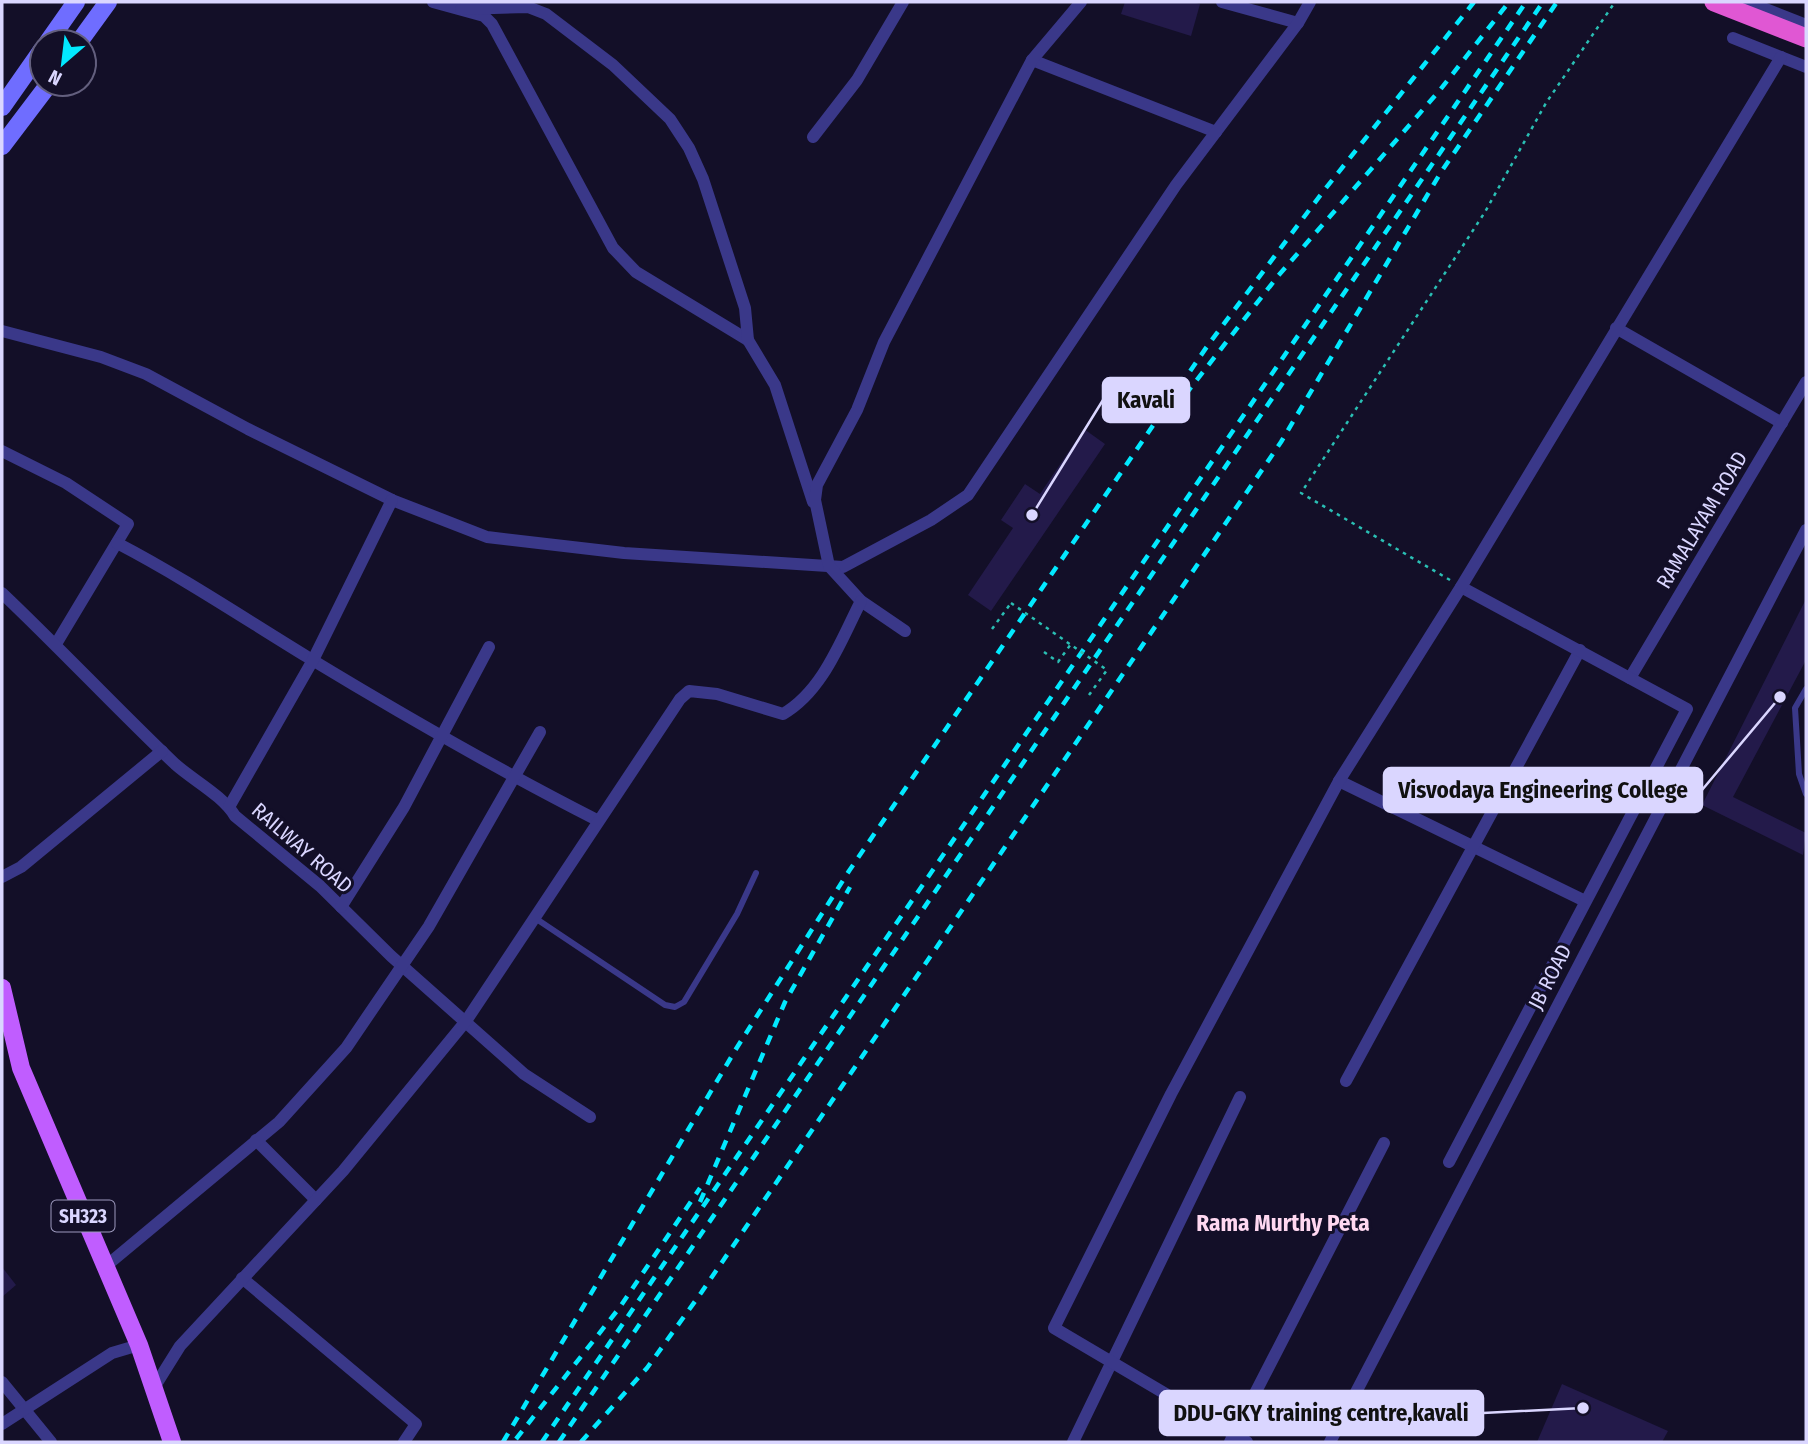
<svg xmlns="http://www.w3.org/2000/svg" width="1808" height="1444" font-family="'Fira Sans Condensed',sans-serif">
	<rect width="100%" height="100%" fill="#130f28"/>
	<g fill="#231a4a">
		<polygon points="1125,2 1193,2 1200,4 1191,36 1121,14"/>
		<polygon points="1084,429 1105,444 991,611 968,595 1013,528 1001,520 1025,484 1040,494"/>
		<polygon points="1806,599 1806,660 1733,797 1806,833 1803,855 1702,805"/>
		<polygon points="2,1267 16,1285 2,1297"/>
		<polygon points="1562,1384 1668,1431 1662,1442 1537,1442"/>
	</g>
	<g fill="none" stroke-linecap="round" stroke-linejoin="round">
		<g stroke="#2abfb4" stroke-width="2.5" stroke-dasharray="3.5 5" stroke-linecap="butt">
			<polyline points="1450,580 1301,493 1485,212 1546,103 1615,2"/>
			<polyline points="992,629 1011,603"/>
			<polyline points="1044,652 1058,662 1071,644"/>
			<polyline points="1089,695 1107,670"/>
		</g>
		<g stroke="#3a3889" stroke-width="6">
			<polyline points="1806,689 1795,708 1799,774 1806,794"/>
			<polyline points="535,918 665,1005 675,1007 684,1002 737,914 756,873"/>
		</g>
		<g stroke="#3a3889" stroke-width="12">
			<polyline points="433,2 484,16 492,24 613,248 636,272 748,340"/>
			<polyline points="1222,2 1298,23"/>
			<polyline points="1748,2 1806,25"/>
			<polyline points="461,9 528,7 546,14 613,65 670,119 689,148 703,179 745,308 748,340 775,385 813,502"/>
			<polyline points="1733,38 1806,67"/>
			<polyline points="1032,60 1216,132"/>
			<polyline points="813,137 857,80 903,2"/>
			<polyline points="1616,328 1782,423"/>
			<polyline points="2,331 101,357 146,374 248,429 392,500 487,537 624,553 843,567 931,520 968,495 1176,185 1298,23 1310,2"/>
			<polyline points="2,451 66,483 128,524 56,644"/>
			<path d="M117,543C184,578 245,619 309,658C403,715 499,770 597,820"/>
			<path d="M2,593C61,649 116,708 175,764C194,781 222,795 235,816L320,886L391,956L524,1074L590,1117"/>
			<polyline points="905,631 861,601 829,566 815,500 817,485 857,410 884,342 1032,60 1081,2"/>
			<polyline points="1630,678 1806,382"/>
			<polyline points="1339,781 1585,901"/>
			<polyline points="229,807 313,660 392,500"/>
			<polyline points="2,877 21,867 162,751"/>
			<polyline points="341,907 404,807 489,647"/>
			<polyline points="1346,1081 1580,650"/>
			<polyline points="256,1140 316,1200"/>
			<polyline points="1449,1162 1687,709 1461,587"/>
			<polyline points="106,1266 279,1122 346,1048 429,926 540,732"/>
			<polyline points="242,1278 416,1424 404,1442"/>
			<polyline points="2,1382 51,1442"/>
			<path d="M155,1386L180,1346L343,1171L466,1021L680,699L689,691L717,694L783,714C823,691 841,640 861,601"/>
			<polyline points="2,1424 112,1353 139,1345"/>
			<polyline points="1073,1442 1240,1097"/>
			<polyline points="1230,1442 1384,1143"/>
			<polyline points="1247,1442 1054,1328 1171,1094 1339,781 1461,587 1781,57"/>
			<polyline points="1330,1442 1806,530"/>
		</g>
		<g stroke="#6f6dff" stroke-width="18">
			<polyline points="48,42 76,2"/>
			<polyline points="79,42 108,2"/>
			<polyline points="2,107 42,50"/>
			<polyline points="2,146 49,84"/>
		</g>
		<polyline stroke="#c05dff" stroke-width="18" points="2,988 21,1068 139,1345 172,1442"/>
		<polyline stroke="#e057d3" stroke-width="19" points="1714,2 1806,38"/>
		<g stroke="#02e9ff" stroke-width="4.5" stroke-dasharray="10 9" stroke-linecap="butt">
			<polyline points="1185,395 1278,276 1440,90 1509,2"/>
			<polyline points="700,1202 785,1002 850,887"/>
			<polyline points="516,1439 620,1307 700,1188"/>
			<polyline points="503,1442 736,1049 849,871 1208,345 1322,193 1474,2"/>
			<polyline points="542,1442 1526,2"/>
			<polyline points="559,1442 1543,2"/>
			<polyline points="581,1442 647,1368 701,1293 1281,442 1441,172 1557,2"/>
		</g>
		<polyline stroke="#2abfb4" stroke-width="2.5" stroke-dasharray="3.5 5" stroke-linecap="butt" points="1011,603 1107,670"/>
	</g>
	<g text-anchor="middle" dominant-baseline="central" stroke-width="6" stroke-linejoin="round" paint-order="stroke">
		<rect fill="#130f28" stroke="#9e9abe" stroke-width="2" x="51.5" y="1200.5" width="63" height="31" rx="5"/>
		<g font-size="19" font-weight="bold" fill="#dad6ff">
			<text x="83" y="1216">SH323</text>
		</g>
		<g font-size="21" fill="#dad6ff" stroke="#130f28">
			<text transform="translate(1702 520) rotate(-59)">RAMALAYAM ROAD</text>
			<text transform="translate(302 848) rotate(41)">RAILWAY ROAD</text>
			<text transform="translate(1550 977) rotate(-63)">JB ROAD</text>
		</g>
		<g font-size="23" font-weight="bold" fill="#ffd8f1" stroke="#130f28">
			<text x="1283" y="1223">Rama Murthy Peta</text>
		</g>
	</g>
	<path fill="none" stroke="#dad6ff" stroke-width="2.5" d="M1032 515L1103 400M1780 697L1702 790M1583 1408L1483 1413"/>
	<g fill="#dad6ff" stroke="#130f28" stroke-width="2.5">
		<circle cx="1032" cy="515" r="7"/>
		<circle cx="1780" cy="697" r="7"/>
		<circle cx="1583" cy="1408" r="7"/>
	</g>
	<g fill="#dad6ff" stroke="#dad6ff" stroke-width="2.5">
		<rect x="1103" y="378" width="86" height="44" rx="7"/>
		<rect x="1384" y="768" width="318" height="44" rx="7"/>
		<rect x="1160" y="1391" width="323" height="44" rx="7"/>
	</g>
	<g font-size="23" text-anchor="middle" font-weight="bold" fill="#111">
		<text x="1146" y="408">Kavali</text>
		<text x="1543" y="798">Visvodaya Engineering College</text>
		<text x="1321" y="1421">DDU-GKY training centre,kavali</text>
	</g>
	<rect width="1808" height="1444" fill="none" stroke="#dad6ff" stroke-width="7"/>
	<g transform="translate(63 63) rotate(208)"><circle r="33" fill="#130f28" stroke="#635f7e" stroke-width="2"/>
	<path d="M0-5L12 26L0 18L-12 26Z" fill="#02e9ff"/>
	<text y="-10" font-size="19" font-weight="bold" text-anchor="middle" fill="#dad6ff">N</text>
	</g>
</svg>
